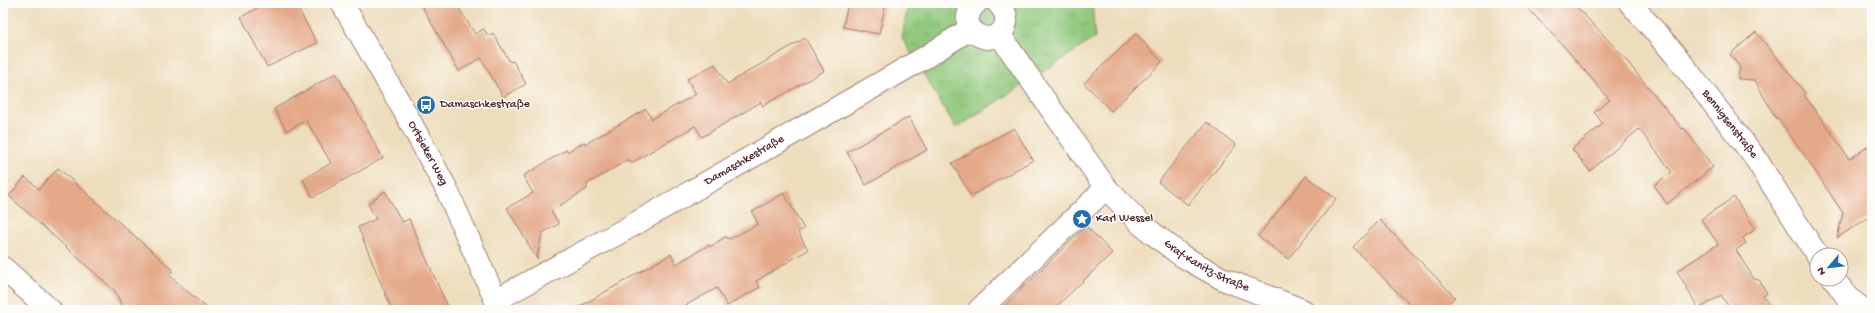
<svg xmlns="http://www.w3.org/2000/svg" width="1875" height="313" font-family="'Gochi Hand',sans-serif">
	<defs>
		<pattern id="grass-tufts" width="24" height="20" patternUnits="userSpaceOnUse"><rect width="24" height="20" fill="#90c87c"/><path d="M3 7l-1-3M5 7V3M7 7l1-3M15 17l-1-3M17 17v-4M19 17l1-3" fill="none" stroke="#7eab6b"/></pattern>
	</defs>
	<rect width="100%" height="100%" fill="#fdfcf7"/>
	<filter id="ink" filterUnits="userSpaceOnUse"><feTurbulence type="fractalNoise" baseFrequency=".025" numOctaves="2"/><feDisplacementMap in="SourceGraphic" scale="8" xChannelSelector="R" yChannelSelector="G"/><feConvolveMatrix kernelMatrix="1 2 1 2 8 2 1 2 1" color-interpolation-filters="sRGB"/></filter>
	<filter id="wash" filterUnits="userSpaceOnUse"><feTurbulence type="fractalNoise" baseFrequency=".012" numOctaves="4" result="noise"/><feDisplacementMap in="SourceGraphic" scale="16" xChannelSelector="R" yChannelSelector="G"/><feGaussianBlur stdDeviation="0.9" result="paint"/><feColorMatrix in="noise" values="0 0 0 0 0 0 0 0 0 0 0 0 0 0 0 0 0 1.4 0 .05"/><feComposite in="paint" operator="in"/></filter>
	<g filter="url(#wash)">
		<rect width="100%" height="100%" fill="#eeddbc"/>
		<polygon fill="url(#grass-tufts)" stroke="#6d7454" points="908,3 1092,3 1095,38 956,128 902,38"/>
		<g id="blocks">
			<g fill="#e4a988">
				<polygon points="266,3 295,3 317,43 267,67 241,17"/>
				<polygon points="420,3 456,3 475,34 484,29 488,36 493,33 510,62 513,61 526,84 503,97 481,58 459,71"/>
				<polygon points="848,3 886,3 879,34 843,27"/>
				<polygon points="1523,3 1573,3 1622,55 1682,129 1684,128 1713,167 1667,204 1654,185 1672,172 1639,129 1590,171 1572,149 1603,124 1594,112 1610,100 1567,50"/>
				<polygon points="1756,32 1806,94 1804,95 1831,132 1849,159 1872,144 1872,215 1837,238 1843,213 1803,153 1777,117 1776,119 1755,80 1738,79 1740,67 1730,54"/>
				<polygon points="1136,34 1162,62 1111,111 1084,83"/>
				<polygon points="805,38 824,71 763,106 761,102 702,137 695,126 631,163 629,159 587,184 587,189 551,211 559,224 542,233 537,259 507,208 533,193 523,176 566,150 567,152 584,142 585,144 646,109 652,119 696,94 687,79 715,64 727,84"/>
				<polygon points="336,73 383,158 313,197 303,179 331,163 306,120 287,131 274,109"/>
				<polygon points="909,117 927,150 866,185 847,152"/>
				<polygon points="1207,122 1236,145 1188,205 1158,182"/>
				<polygon points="1014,128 1033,160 971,196 952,163"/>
				<polygon points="58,168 173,270 169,275 209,310 124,310 115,291 9,196 25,177 39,189"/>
				<polygon points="1306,176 1336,199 1288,259 1258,236"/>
				<polygon points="385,191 402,222 409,219 449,310 392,310 358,227 376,219 368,204"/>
				<polygon points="784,193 804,229 798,232 808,250 756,281 760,287 727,306 717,288 677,310 574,310 671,254 676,264 709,245 710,247 725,237 730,239 758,224 752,212"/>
				<polygon points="1734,197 1755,228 1752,230 1753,231 1743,238 1746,243 1736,250 1754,279 1759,280 1767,293 1763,296 1773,310 1731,310 1721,295 1699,309 1677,271 1718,244 1701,219"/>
				<polygon points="1380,220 1455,297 1442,310 1415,310 1353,247"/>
				<polygon points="1086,226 1112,253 1053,310 1000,310"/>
			</g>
		</g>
	</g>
	<g filter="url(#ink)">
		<use href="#blocks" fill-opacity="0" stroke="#9c7e74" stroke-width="1"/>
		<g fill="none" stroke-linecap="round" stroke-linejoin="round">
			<g stroke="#9c7e74" stroke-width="24">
				<g id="minor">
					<path id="s1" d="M342,3L406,114L446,188L500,310"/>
					<path d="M976,3C948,30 1000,55 1006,22C1007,14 1003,8 998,3"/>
					<path id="s2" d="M1630,3L1673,52L1754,156L1817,255"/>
					<path id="s3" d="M999,34L1106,188L1142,225L1182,256L1223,279L1302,310"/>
					<polyline points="3,268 50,310"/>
					<polyline points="1834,279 1847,297 1864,310"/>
					<path id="s4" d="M496,300L626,229L924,58L970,29"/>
					<polyline points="979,310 1106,188"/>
				</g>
			</g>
			<use href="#minor" stroke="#fff" stroke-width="22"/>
		</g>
	</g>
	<defs>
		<g id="bus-disc" transform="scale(1)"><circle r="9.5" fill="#1f6fb2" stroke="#fdfcf7"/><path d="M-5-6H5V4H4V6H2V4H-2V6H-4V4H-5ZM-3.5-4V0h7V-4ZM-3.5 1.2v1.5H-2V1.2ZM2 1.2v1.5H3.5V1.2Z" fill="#fff"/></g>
		<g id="sight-disc" transform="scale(1)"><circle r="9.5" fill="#1f6fb2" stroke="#fdfcf7"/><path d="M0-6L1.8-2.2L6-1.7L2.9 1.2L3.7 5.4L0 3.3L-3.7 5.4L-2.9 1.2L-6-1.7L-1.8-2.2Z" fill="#fff"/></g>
	</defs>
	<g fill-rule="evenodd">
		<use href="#bus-disc" x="426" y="105"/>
		<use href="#sight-disc" x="1082" y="219"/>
	</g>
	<g text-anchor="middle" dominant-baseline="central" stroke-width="3" stroke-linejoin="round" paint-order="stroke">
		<g font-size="12" fill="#4a1f2b" stroke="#fdfcf7" text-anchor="start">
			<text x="440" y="105">Damaschkestraße</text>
			<text x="1096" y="219">Karl Wessel</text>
		</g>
		<g font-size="12" fill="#4a1f2b" stroke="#fdfcf7">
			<text stroke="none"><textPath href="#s2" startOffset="157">Bennigsenstraße</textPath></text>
			<text stroke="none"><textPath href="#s1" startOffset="173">Ortsieker Weg</textPath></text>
			<text stroke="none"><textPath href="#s4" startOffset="285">Damaschkestraße</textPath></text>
			<text stroke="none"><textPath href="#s3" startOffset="316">Graf-Kanitz-Straße</textPath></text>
		</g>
	</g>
	<rect width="1875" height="313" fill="none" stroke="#fdfcf7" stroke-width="16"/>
	<g transform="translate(1829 267) rotate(242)"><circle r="19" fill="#fdfcf7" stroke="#b5a4a5"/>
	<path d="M0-3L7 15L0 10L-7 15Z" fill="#1f6fb2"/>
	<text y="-6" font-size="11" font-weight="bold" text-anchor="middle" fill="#4a1f2b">N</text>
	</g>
</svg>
